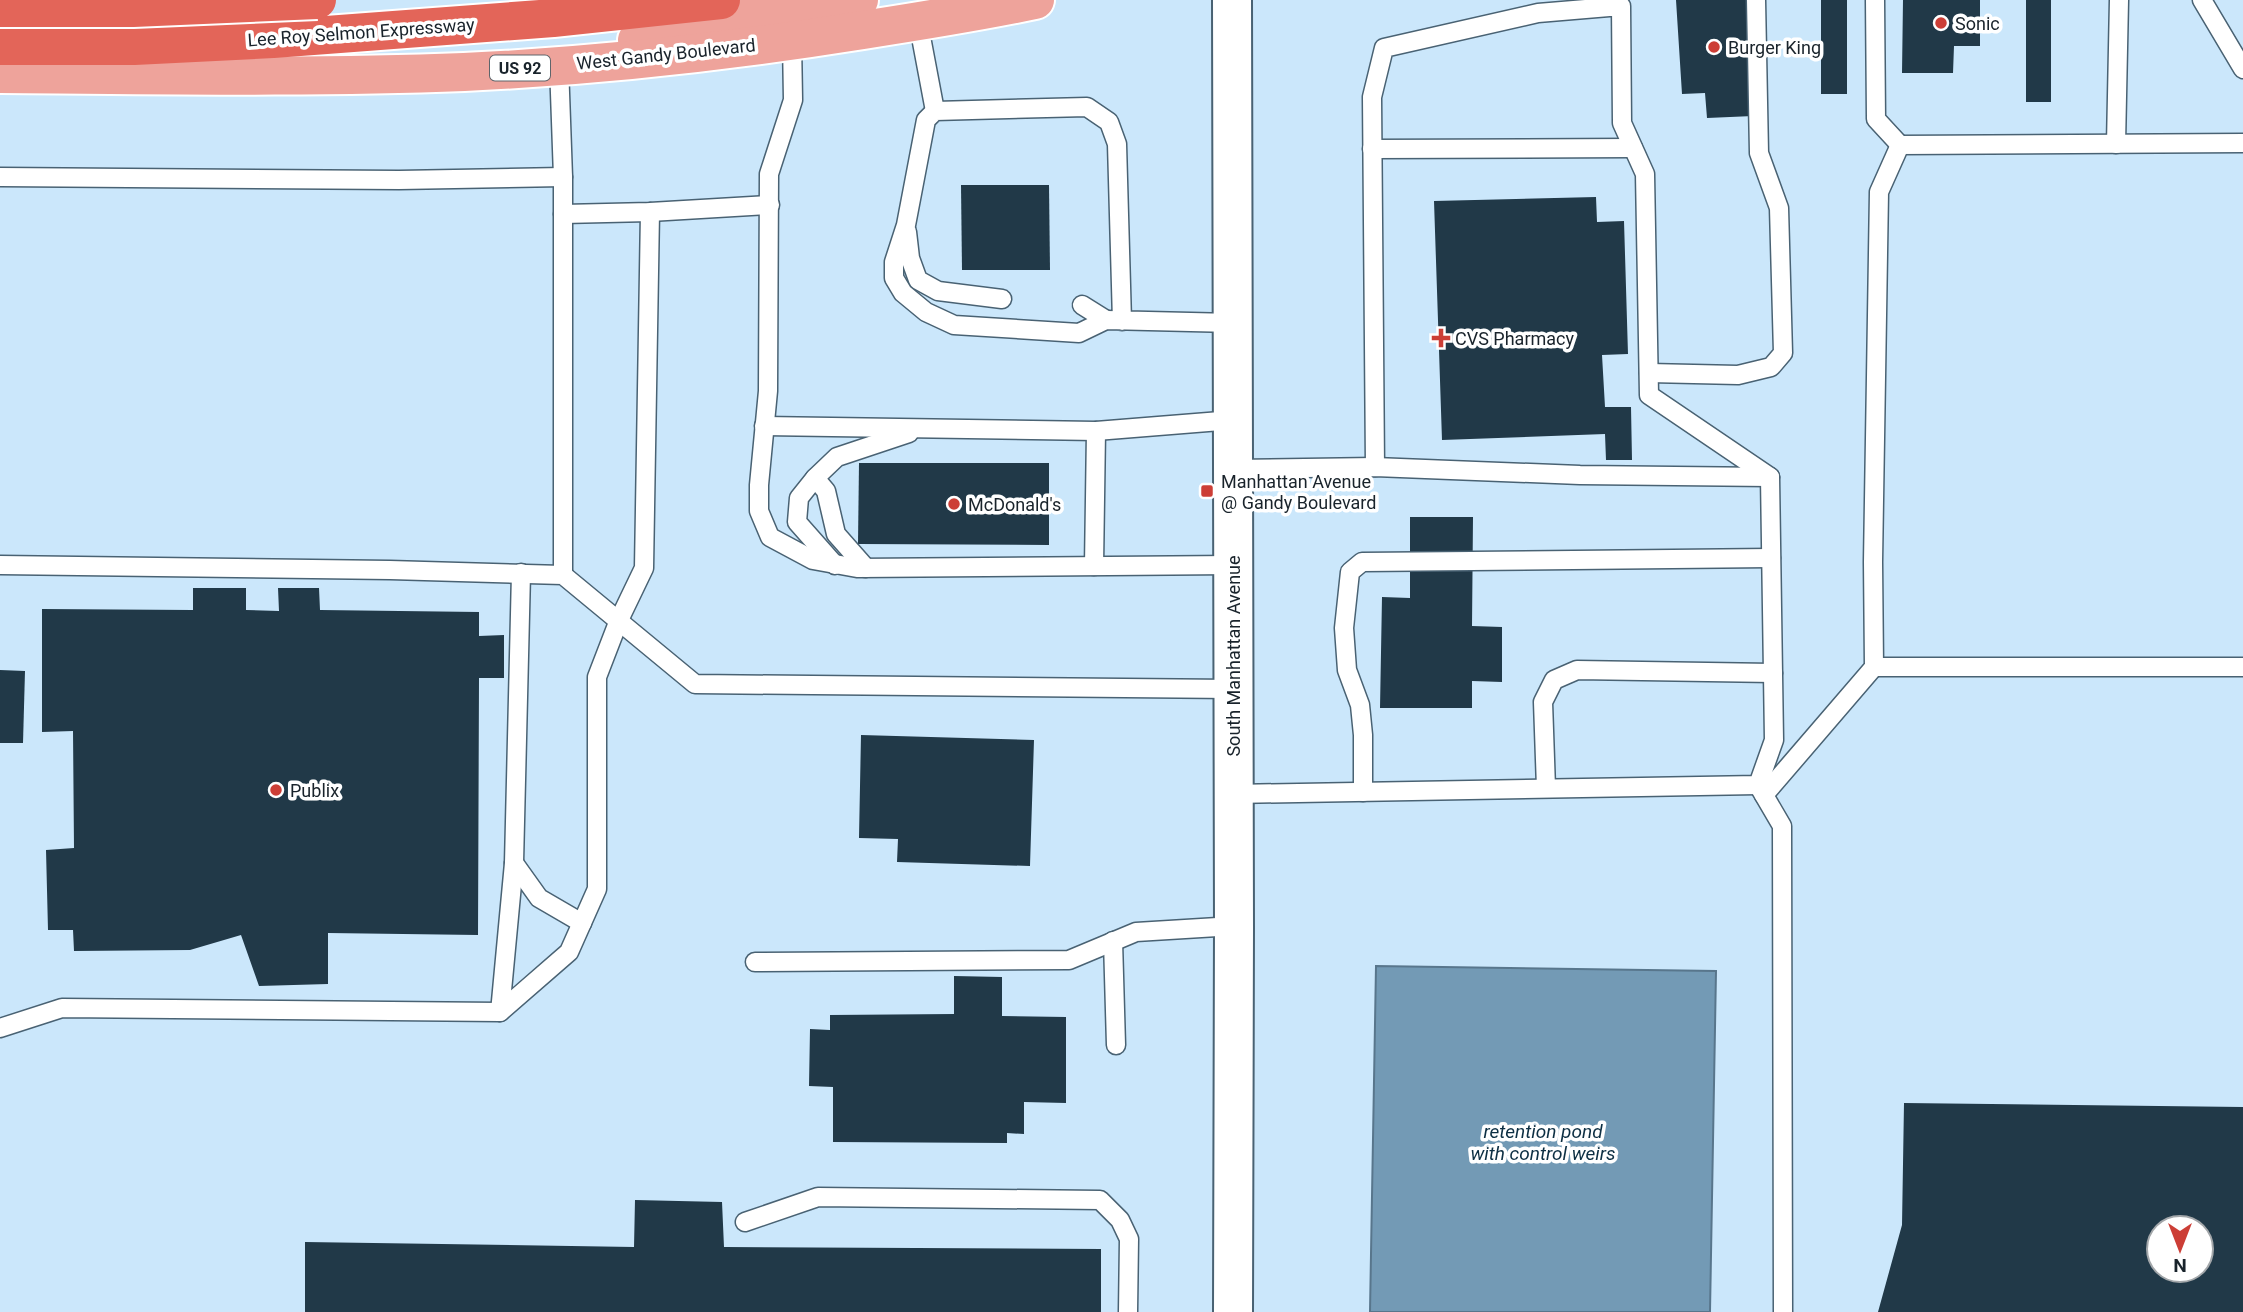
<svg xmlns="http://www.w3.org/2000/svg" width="2243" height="1312" font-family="Roboto,sans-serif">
	<rect width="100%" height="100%" fill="#cbe7fb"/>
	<polygon fill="#739ab5" stroke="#58768c" stroke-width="2" points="1376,966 1716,971 1710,1312 1370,1312"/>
	<g fill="#213948" fill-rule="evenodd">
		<polygon points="1676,0 1746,0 1753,116 1707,118 1705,93 1682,94"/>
		<rect x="1821" y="0" width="26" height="94"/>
		<polygon points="1903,0 1980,0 1980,46 1954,46 1953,73 1902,73"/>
		<rect x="2026" y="0" width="25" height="102"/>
		<polygon points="961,185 1049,185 1050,270 962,270"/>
		<polygon points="1596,197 1597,222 1624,221 1628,354 1602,355 1605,407 1631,407 1632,460 1606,460 1605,434 1442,440 1434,201"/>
		<polygon points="859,463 1049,463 1049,545 858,544"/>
		<polygon points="1410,517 1473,517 1472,626 1502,627 1502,682 1472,681 1472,708 1380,708 1382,597 1410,598"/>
		<polygon points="193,588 246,588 246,610 279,611 278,588 319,588 320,610 479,612 479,636 504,635 504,678 479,678 478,935 328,933 328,984 259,986 241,935 190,950 74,951 73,930 48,930 46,850 74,848 73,731 42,732 42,609 193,610"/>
		<polygon points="0,670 25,671 23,743 0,743"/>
		<polygon points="861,735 1034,740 1030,866 897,862 898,839 859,838"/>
		<polygon points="954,976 1002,977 1002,1016 1066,1017 1066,1103 1024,1102 1024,1134 1007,1133 1007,1143 833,1142 833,1087 809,1086 810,1029 830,1030 830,1015 954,1014"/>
		<path d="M1904,1103L2243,1107V1312H1878L1902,1225ZM2159,1228H2201V1270H2159Z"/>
		<polygon points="635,1200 722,1202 724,1247 1101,1249 1101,1312 305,1312 305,1242 634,1247"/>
	</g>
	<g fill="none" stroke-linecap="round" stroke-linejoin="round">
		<g stroke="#496273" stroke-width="21">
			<g id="lane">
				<polyline points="1875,0 1876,119 1900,145"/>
				<polyline points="2202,0 2243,69"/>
				<polyline points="918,21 935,111"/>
				<polyline points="792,41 793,100 769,174 768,391 759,485 759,511 770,537 813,560 857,568 1233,565"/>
				<polyline points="559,65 563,177 563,575"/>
				<polyline points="2116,144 2119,0"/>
				<polyline points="1372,149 1633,148"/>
				<polyline points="0,177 399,180 563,177"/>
				<polyline points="563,214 650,212 770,205"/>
				<polyline points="907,232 910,258 918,280 938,291 1002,299"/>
				<polyline points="1082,305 1106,320"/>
				<polyline points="1122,321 1117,144 1109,122 1087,107 935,111 926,120 906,225 894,262 894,278 903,293 926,312 954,325 1079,333 1106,320 1233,323"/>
				<polyline points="1649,373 1738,375 1771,367 1783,353 1779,208 1759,153 1756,0"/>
				<polyline points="764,426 1096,431 1233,420"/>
				<polyline points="1233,469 1375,467 1580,475 1770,477"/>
				<polyline points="815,478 799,498 797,522 835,565"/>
				<polyline points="0,565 390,570 563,575 695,684 1233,689"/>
				<polyline points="1094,566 1096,431"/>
				<polyline points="866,568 836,534 826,491 815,478 837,457 909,433"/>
				<polyline points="1874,667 2243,667"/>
				<polyline points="1758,785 1782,826 1783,1312"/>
				<polyline points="1546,788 1543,702 1554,680 1577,670 1773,673"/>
				<polyline points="1363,792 1363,735 1360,705 1347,670 1344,628 1350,572 1362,562 1771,558"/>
				<polyline points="1234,794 1758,785 1774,740 1770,477 1649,395 1645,174 1622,123 1621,6 1538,13 1384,48 1372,97 1375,467"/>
				<polyline points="1764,795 1874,667 1873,562 1879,192 1900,145 2243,143"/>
				<polyline points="514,863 539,898 582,923"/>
				<polyline points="1113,941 1116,1045"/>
				<polyline points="755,962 1069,960 1136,932 1234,926"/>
				<polyline points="500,1012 514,863 521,573"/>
				<polyline points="0,1028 62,1008 500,1012 569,952 597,889 597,677 619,620 644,568 650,212"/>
				<polyline points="745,1222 818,1197 1100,1200 1120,1220 1129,1239 1128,1312"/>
			</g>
		</g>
		<g stroke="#496273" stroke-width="42">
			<polyline id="secondary" points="1232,0 1234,926 1233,1312"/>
		</g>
		<g stroke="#fff" stroke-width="42">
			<g id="primary">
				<polyline points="637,40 698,23 859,0"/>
				<path d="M0,74C155,75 310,78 464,72C598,66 731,51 863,30C921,21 978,12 1035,0"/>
			</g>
		</g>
		<g stroke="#fff" stroke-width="42">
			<polyline id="highway" points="0,46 134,46 273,39 553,18 721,0"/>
		</g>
		<use href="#lane" stroke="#fff" stroke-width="18"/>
		<use href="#secondary" stroke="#fff" stroke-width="38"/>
		<use href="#primary" stroke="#eea39b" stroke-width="38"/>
		<use href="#highway" stroke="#e36559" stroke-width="38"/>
		<g stroke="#fff" stroke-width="42" stroke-linecap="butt">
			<polyline id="highway-bridge" points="0,8 133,8 317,0"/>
		</g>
		<use href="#highway-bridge" stroke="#e36559" stroke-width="38"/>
	</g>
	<g fill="#cc3e36" stroke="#fff" stroke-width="2.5">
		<circle cx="1941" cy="23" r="7"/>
		<circle cx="1714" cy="47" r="7"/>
		<path d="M1437.5 327.5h7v7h7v7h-7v7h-7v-7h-7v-7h7z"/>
		<rect x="1200" y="484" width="14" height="14" rx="3.5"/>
		<circle cx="954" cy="504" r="7"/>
		<circle cx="276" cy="790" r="7"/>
	</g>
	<g text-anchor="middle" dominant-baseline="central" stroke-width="7" stroke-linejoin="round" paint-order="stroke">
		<rect fill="#fff" stroke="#5e656b" stroke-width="2" x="490" y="55.5" width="60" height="25" rx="5"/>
		<g font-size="16" font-weight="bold" fill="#19232b">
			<text x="520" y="68">US 92</text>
		</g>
		<g font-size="18" fill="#19232b" stroke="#fff" text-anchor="start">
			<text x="1955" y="23">Sonic</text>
			<text x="1728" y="47">Burger King</text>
			<text x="1455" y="338">CVS Pharmacy</text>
			<text x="1221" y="481">Manhattan Avenue<tspan x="1221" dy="21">@ Gandy Boulevard</tspan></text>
			<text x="968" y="504">McDonald's</text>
			<text x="290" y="790">Publix</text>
		</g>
		<g font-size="18" fill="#19232b" stroke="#fff">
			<text transform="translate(361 32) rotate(-4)">Lee Roy Selmon Expressway</text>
			<text transform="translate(666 54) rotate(-6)">West Gandy Boulevard</text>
			<text transform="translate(1233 656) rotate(-90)">South Manhattan Avenue</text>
		</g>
		<g font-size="19" font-style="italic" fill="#0d2f43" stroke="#fff">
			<text x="1543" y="1131">retention pond<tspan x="1543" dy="22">with control weirs</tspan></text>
		</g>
	</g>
	<g transform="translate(2180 1249) rotate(180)"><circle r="33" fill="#ffffff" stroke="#a3a7aa" stroke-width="2"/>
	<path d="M0-5L12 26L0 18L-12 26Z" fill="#cc3e36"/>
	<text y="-10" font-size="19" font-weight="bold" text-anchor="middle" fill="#19232b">N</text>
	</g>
</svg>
